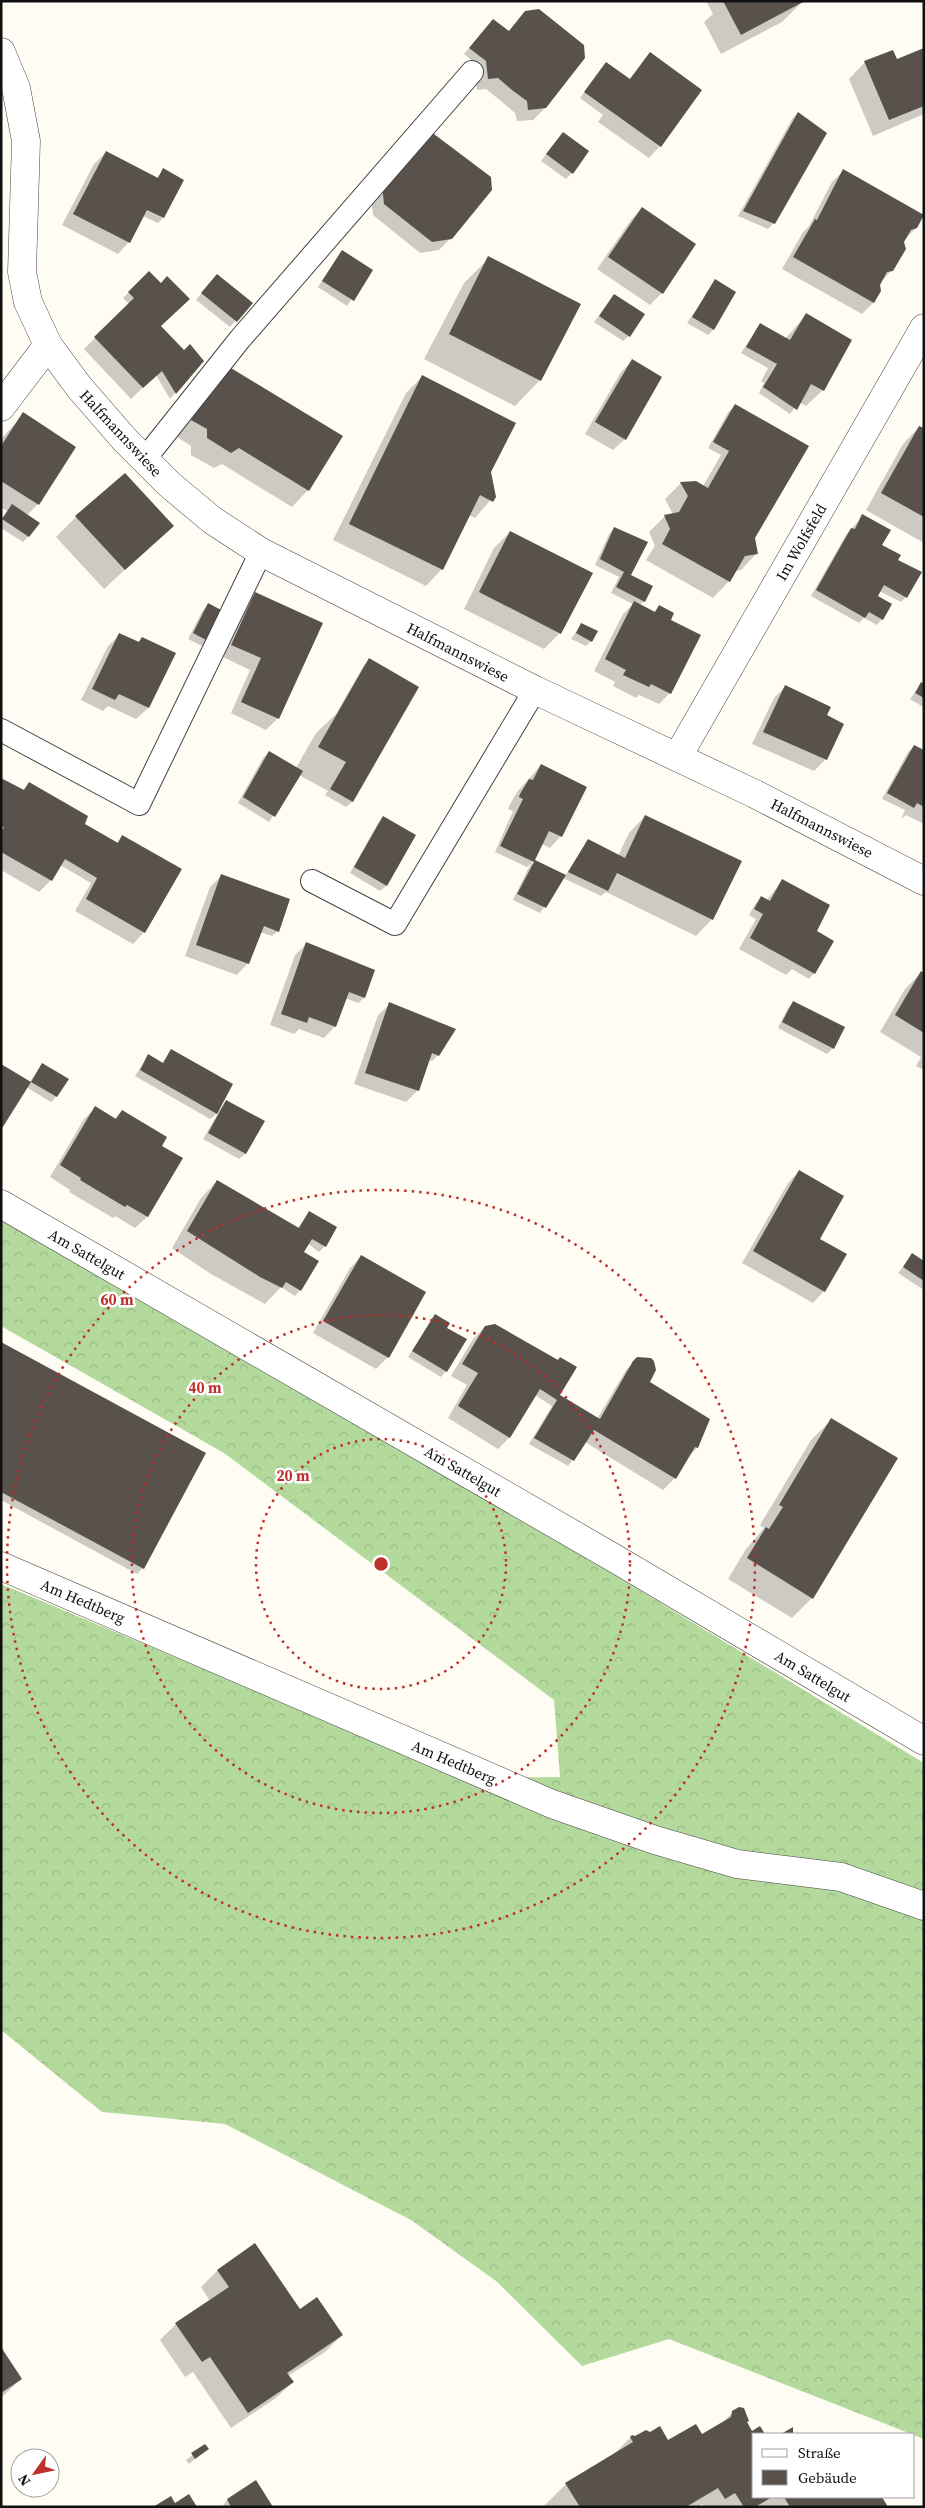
<svg xmlns="http://www.w3.org/2000/svg" width="925" height="2508" font-family="'Source Serif 4',serif">
	<defs>
		<pattern id="forest-crowns" width="20" height="18" patternUnits="userSpaceOnUse" patternTransform="scale(1.25)"><rect width="20" height="18" fill="#b3da9c"/><path d="M2 6a3 3 0 1 1 6 0M12 15a3 3 0 1 1 6 0" fill="none" stroke="#99ba85"/></pattern>
	</defs>
	<rect width="100%" height="100%" fill="#fffdf3"/>
	<polygon fill="url(#forest-crowns)" points="1,1219 613,1574 924,1763 924,2439 669,2339 582,2366 496,2281 411,2220 225,2124 102,2112 1,2030 1,1584 463,1778 560,1777 554,1700 224,1453 1,1326"/>
	<g fill="#0003">
		<polygon points="706,1 802,1 802,2 782,22 721,54 704,22 713,14"/>
		<polygon points="525,12 545,108 533,120 517,121 515,113 501,101 486,89 477,90 475,74 480,67 464,54 488,26 508,32"/>
		<polygon points="924,49 924,114 873,136 849,79 865,62 897,61"/>
		<polygon points="650,54 660,146 649,158 598,122 603,115 580,98 606,64 629,80"/>
		<polygon points="798,113 774,223 768,229 738,216 792,119"/>
		<polygon points="558,139 572,173 566,179 541,161"/>
		<polygon points="410,148 451,238 439,250 420,253 373,215 371,198"/>
		<polygon points="106,152 156,178 164,170 163,218 158,223 143,216 129,242 118,254 62,225 94,164"/>
		<polygon points="843,171 916,228 904,240 892,270 878,285 880,291 873,303 862,314 782,269 803,232 809,226 832,182"/>
		<polygon points="642,208 695,245 662,293 650,305 597,269 631,220"/>
		<polygon points="342,251 371,270 347,306 318,287"/>
		<polygon points="489,258 540,380 515,406 424,359 464,283"/>
		<polygon points="149,273 159,327 184,352 202,361 170,399 156,375 131,399 84,349 129,304 123,298"/>
		<polygon points="211,281 251,303 230,327 196,300"/>
		<polygon points="716,281 734,292 713,330 708,335 687,323"/>
		<polygon points="614,296 629,336 623,341 594,322"/>
		<polygon points="806,315 823,390 806,406 799,402 790,414 759,393 764,383 761,381 768,368 741,353 760,324 785,339"/>
		<polygon points="632,361 625,439 613,450 585,434 621,372"/>
		<polygon points="226,367 308,490 292,507 222,464 214,468 191,455 191,446 176,436"/>
		<polygon points="422,377 490,472 494,496 475,518 469,515 442,569 426,586 333,540 406,393"/>
		<polygon points="735,406 757,553 741,570 735,571 729,581 713,598 646,560 655,546 649,532 665,516 673,514 665,499 681,483 703,486 721,455 708,448 729,411"/>
		<polygon points="24,414 38,504 27,515 28,537 23,542 1,528 1,519 7,511 1,507 1,439"/>
		<polygon points="919,427 924,430 924,543 866,510 903,444"/>
		<polygon points="863,516 906,597 901,602 879,591 876,596 882,619 877,625 864,618 859,623 811,596 846,535"/>
		<polygon points="76,517 172,526 104,589 56,537"/>
		<polygon points="615,528 629,576 644,601 639,606 653,613 659,607 669,621 670,693 659,704 639,695 636,698 613,686 615,682 594,671 623,614 633,604 611,593 619,577 595,565 609,534"/>
		<polygon points="510,532 560,633 544,649 464,609 494,548"/>
		<polygon points="255,594 278,718 266,730 231,713 250,670 221,656 244,605"/>
		<polygon points="209,605 207,641 202,646 188,639 203,610"/>
		<polygon points="581,625 591,641 586,646 571,639"/>
		<polygon points="120,634 137,643 142,638 174,653 148,708 136,719 108,706 103,711 81,700 108,646"/>
		<polygon points="369,660 417,687 352,802 346,807 325,795 328,791 299,775 269,822 238,803 263,758 269,752 296,768 316,733 336,714 364,665"/>
		<polygon points="921,684 924,685 923,707 910,699"/>
		<polygon points="785,687 825,716 826,759 814,771 752,744 774,698"/>
		<polygon points="914,746 924,751 924,824 906,815 901,819 905,810 882,799 908,752"/>
		<polygon points="541,765 561,836 550,848 541,844 531,865 535,861 565,876 588,841 618,856 629,833 645,816 712,919 696,936 606,892 601,896 563,878 540,913 513,900 531,863 527,867 495,852 513,811 508,809 509,806 517,792"/>
		<polygon points="1,779 22,791 29,784 80,829 116,843 123,836 144,932 133,944 75,911 91,883 60,865 51,880 39,892 1,870"/>
		<polygon points="383,817 414,835 386,886 380,891 350,873 378,823"/>
		<polygon points="221,876 278,931 272,936 260,932 248,963 237,975 185,956 210,887"/>
		<polygon points="782,881 812,936 814,973 809,979 792,969 786,975 739,949 756,919 749,915 756,903 761,898 766,901"/>
		<polygon points="307,943 374,970 364,998 358,1003 345,998 335,1026 324,1038 299,1029 294,1034 270,1025 295,955"/>
		<polygon points="921,973 924,974 924,1070 916,1066 921,1057 880,1032 905,989"/>
		<polygon points="794,1002 843,1028 833,1048 827,1054 778,1028 788,1008"/>
		<polygon points="390,1004 438,1055 432,1061 428,1060 418,1090 406,1102 354,1084 378,1015"/>
		<polygon points="171,1051 219,1110 227,1102 263,1122 245,1154 239,1159 203,1139 219,1112 210,1119 135,1076 148,1056 162,1064"/>
		<polygon points="42,1065 56,1097 51,1102 26,1087"/>
		<polygon points="95,1108 114,1119 122,1111 160,1146 181,1159 147,1217 135,1228 115,1216 113,1218 69,1192 70,1190 50,1177 84,1119"/>
		<polygon points="799,1171 824,1291 813,1303 742,1263 788,1183"/>
		<polygon points="217,1181 297,1229 309,1212 325,1246 319,1252 307,1243 302,1253 300,1290 295,1296 281,1287 265,1304 211,1274 172,1248 201,1198"/>
		<polygon points="913,1255 924,1263 922,1289 898,1273"/>
		<polygon points="361,1257 425,1293 388,1357 376,1369 313,1333 350,1268"/>
		<polygon points="435,1316 445,1329 446,1371 441,1377 408,1357"/>
		<polygon points="485,1327 558,1396 597,1419 626,1370 638,1358 648,1383 708,1419 697,1448 688,1457 675,1478 663,1490 585,1442 568,1466 529,1444 552,1406 535,1395 509,1438 498,1449 448,1418 467,1385 451,1376 473,1339"/>
		<polygon points="1,1343 143,1568 137,1574 1,1500"/>
		<polygon points="831,1420 812,1598 792,1618 728,1579 746,1549 764,1528 760,1525 811,1440"/>
		<polygon points="218,2270 299,2311 342,2335 325,2352 288,2376 293,2382 276,2398 231,2428 193,2372 185,2377 160,2340 176,2324 210,2301 201,2287"/>
		<polygon points="1,2350 21,2379 1,2398"/>
		<polygon points="733,2412 746,2423 752,2432 760,2428 763,2434 754,2434 754,2497 881,2497 887,2507 704,2507 702,2504 699,2507 543,2507 566,2484 613,2455 630,2438 668,2442 702,2436 721,2424"/>
		<polygon points="205,2446 207,2449 189,2464 186,2460"/>
		<polygon points="256,2482 272,2507 222,2507 227,2500"/>
	</g>
	<g fill="#59524c">
		<polygon points="723,1 805,1 741,35"/>
		<polygon points="539,9 584,45 585,58 546,108 528,110 527,101 512,90 498,78 488,79 486,61 469,48 493,19 509,31 525,11"/>
		<polygon points="924,48 924,106 889,120 864,61 893,50 897,59"/>
		<polygon points="650,52 702,90 661,147 584,92 606,62 630,79"/>
		<polygon points="798,112 827,133 775,224 743,211"/>
		<polygon points="563,132 589,151 573,174 546,154"/>
		<polygon points="434,134 491,177 492,190 452,239 432,242 384,204 382,185 421,135"/>
		<polygon points="106,151 158,178 163,168 184,180 164,218 147,210 130,243 73,214"/>
		<polygon points="843,169 924,215 917,228 911,230 904,242 906,249 893,271 887,272 880,285 881,291 874,303 793,257 815,219 817,220"/>
		<polygon points="642,207 696,244 663,294 608,257"/>
		<polygon points="342,250 373,270 354,301 322,281"/>
		<polygon points="488,256 581,304 541,381 449,334"/>
		<polygon points="149,271 161,283 167,276 190,299 161,326 184,350 190,344 204,361 176,394 162,371 143,388 94,337 134,298 128,292"/>
		<polygon points="217,274 253,303 237,322 201,293"/>
		<polygon points="715,279 736,292 714,330 692,317"/>
		<polygon points="614,294 645,314 630,337 599,316"/>
		<polygon points="806,313 852,340 824,391 811,384 797,410 763,387 777,364 746,347 760,323 790,340"/>
		<polygon points="632,359 662,377 626,440 595,422"/>
		<polygon points="226,365 343,436 309,491 239,448 231,453 207,438 207,429 191,420"/>
		<polygon points="422,375 516,423 491,472 496,497 493,502 480,495 443,570 349,524"/>
		<polygon points="735,404 809,446 755,538 758,554 745,556 730,582 662,544 670,529 664,515 679,512 688,496 680,482 696,481 708,488 729,451 713,442"/>
		<polygon points="23,412 76,447 39,505 1,481 1,446"/>
		<polygon points="919,426 924,428 924,517 881,493"/>
		<polygon points="125,473 174,526 125,570 75,516"/>
		<polygon points="12,504 40,523 29,537 2,519"/>
		<polygon points="862,514 891,530 882,545 901,555 898,560 922,572 907,598 884,585 878,596 892,604 883,620 869,612 865,618 816,590 851,528 855,529"/>
		<polygon points="614,527 648,542 631,575 653,586 645,602 616,587 624,572 600,559"/>
		<polygon points="510,531 593,573 561,634 479,592"/>
		<polygon points="255,592 323,623 279,719 241,702 261,658 231,645"/>
		<polygon points="634,601 655,612 659,605 674,613 671,620 701,635 671,694 651,684 649,687 623,675 626,670 605,659"/>
		<polygon points="208,603 223,611 208,641 193,633"/>
		<polygon points="581,623 598,631 592,642 576,633"/>
		<polygon points="119,633 139,642 142,637 176,653 149,708 119,694 115,700 92,689"/>
		<polygon points="369,658 419,687 353,802 330,789 346,762 318,747"/>
		<polygon points="921,682 924,684 924,698 915,693"/>
		<polygon points="785,685 831,707 827,715 844,724 827,760 763,732"/>
		<polygon points="914,745 924,750 924,807 917,803 914,808 887,793"/>
		<polygon points="269,751 303,771 275,817 243,797"/>
		<polygon points="541,764 587,787 562,837 549,831 535,860 566,875 546,908 517,894 534,862 500,846 523,799 519,797 520,794 529,779 533,780"/>
		<polygon points="1,778 24,790 29,782 88,816 85,824 118,843 122,835 182,869 145,933 86,899 97,878 65,859 52,881 1,852 1,832 4,827 1,826"/>
		<polygon points="645,815 742,861 713,920 617,873 608,891 568,872 588,839 625,858"/>
		<polygon points="383,816 416,835 387,886 354,867"/>
		<polygon points="221,874 290,899 279,932 264,926 249,964 196,945"/>
		<polygon points="782,879 830,905 817,931 834,941 815,974 750,938 763,914 754,909 761,896 770,901"/>
		<polygon points="306,942 375,970 365,998 349,992 336,1027 309,1017 307,1023 281,1014"/>
		<polygon points="921,971 924,973 924,1033 895,1015"/>
		<polygon points="793,1001 845,1027 834,1049 782,1022"/>
		<polygon points="389,1002 456,1029 439,1056 432,1053 419,1091 365,1073"/>
		<polygon points="171,1049 233,1084 217,1114 140,1070 148,1054 163,1063"/>
		<polygon points="42,1063 69,1079 57,1097 31,1082"/>
		<polygon points="1,1064 31,1082 1,1130"/>
		<polygon points="226,1100 265,1121 246,1154 208,1133"/>
		<polygon points="95,1106 116,1119 122,1110 167,1137 162,1146 183,1158 148,1217 127,1205 125,1207 80,1180 81,1178 60,1165"/>
		<polygon points="799,1170 844,1196 820,1239 847,1254 825,1292 753,1251"/>
		<polygon points="217,1180 299,1228 309,1211 337,1227 326,1247 312,1239 304,1252 319,1261 301,1291 286,1282 282,1288 260,1277 187,1231"/>
		<polygon points="912,1253 924,1261 924,1281 903,1267"/>
		<polygon points="361,1255 426,1292 389,1358 323,1321"/>
		<polygon points="435,1314 450,1323 447,1328 467,1339 447,1372 412,1351"/>
		<polygon points="495,1324 558,1360 560,1357 577,1367 560,1395 600,1419 633,1361 637,1357 651,1358 654,1361 656,1370 650,1382 710,1419 698,1448 695,1447 676,1479 594,1430 574,1461 534,1438 557,1400 540,1389 510,1438 458,1406 478,1373 462,1364 485,1326"/>
		<polygon points="1,1342 206,1453 144,1569 1,1492"/>
		<polygon points="831,1418 898,1458 813,1599 747,1558 766,1527 769,1529 783,1507 779,1505"/>
		<polygon points="255,2243 300,2309 317,2297 343,2335 287,2373 294,2382 248,2413 210,2357 202,2362 175,2323 229,2287 217,2270"/>
		<polygon points="1,2347 22,2379 1,2393"/>
		<polygon points="739,2407 744,2408 749,2421 747,2422 752,2431 760,2426 765,2434 754,2434 754,2497 772,2497 755,2507 744,2507 735,2493 725,2499 718,2488 686,2507 580,2507 565,2483 633,2442 630,2437 632,2435 635,2436 646,2430 650,2432 660,2426 668,2440 696,2424 702,2434 731,2417 732,2411"/>
		<polygon points="793,2427 793,2434 781,2434"/>
		<polygon points="205,2444 209,2449 195,2459 191,2453"/>
		<polygon points="256,2480 273,2507 231,2507 227,2499"/>
		<polygon points="189,2494 197,2507 153,2507 171,2496 175,2503"/>
		<polygon points="784,2497 882,2497 888,2507 790,2507"/>
	</g>
	<g fill="none" stroke-linecap="round" stroke-linejoin="round">
		<g stroke="#434343" stroke-width="24">
			<g id="lane">
				<polyline points="144,460 240,339 472,72"/>
				<polyline points="1,730 139,804 261,552"/>
				<polyline points="312,881 395,924 535,690"/>
			</g>
		</g>
		<g stroke="#434343" stroke-width="29">
			<g id="street">
				<polyline points="1,52 16,88 26,141 22,272 28,302 48,345 79,387 125,440 169,484 212,520 261,552 535,690 755,794 924,881"/>
				<polyline points="1,407 48,345"/>
				<polyline points="678,756 924,328"/>
				<polyline points="1,1204 614,1558 924,1741"/>
				<polyline points="1,1566 552,1804 655,1840 737,1864 841,1877 924,1906"/>
			</g>
		</g>
		<use href="#lane" stroke="#fff" stroke-width="22"/>
		<use href="#street" stroke="#fff" stroke-width="28"/>
	</g>
	<g fill="none" stroke="#be302a" stroke-width="2.5" stroke-dasharray="2.5 5">
		<circle cx="381" cy="1564" r="125"/>
		<circle cx="381" cy="1564" r="249"/>
		<circle cx="381" cy="1564" r="374"/>
	</g>
	<g text-anchor="middle" dominant-baseline="central" stroke-width="5" stroke-linejoin="round" paint-order="stroke">
		<g font-size="15" fill="#101010" stroke="#fff">
			<text transform="translate(121 433) rotate(47)">Halfmannswiese</text>
			<text transform="translate(801 542) rotate(-60)">Im Wolfsfeld</text>
			<text transform="translate(458 652) rotate(27)">Halfmannswiese</text>
			<text transform="translate(822 828) rotate(27)">Halfmannswiese</text>
			<text transform="translate(87 1254) rotate(30)">Am Sattelgut</text>
			<text transform="translate(463 1471) rotate(30)">Am Sattelgut</text>
			<text transform="translate(83 1601) rotate(23)">Am Hedtberg</text>
			<text transform="translate(813 1676) rotate(31)">Am Sattelgut</text>
			<text transform="translate(454 1762) rotate(23)">Am Hedtberg</text>
		</g>
	</g>
	<circle cx="381" cy="1564" r="8" fill="#be302a" stroke="#fff" stroke-width="2.5"/>
	<g font-size="15" text-anchor="middle" font-weight="bold" fill="#be302a" stroke="#fff" stroke-width="5" stroke-linejoin="round" paint-order="stroke">
		<text x="117" y="1305">60 m</text>
		<text x="205" y="1393">40 m</text>
		<text x="293" y="1481">20 m</text>
	</g>
	<rect width="925" height="2508" fill="none" stroke="#101010" stroke-width="5"/>
	<rect x="752" y="2433" width="162" height="65" fill="#ffffff" stroke="#9f9f9f"/>
	<rect x="762" y="2449" width="25" height="8" fill="#ffffff" stroke="#9f9f9f"/>
	<text x="798" y="2458" font-size="15" fill="#101010">Straße</text>
	<rect x="762" y="2470" width="25" height="15" fill="#59524c" stroke="#9f9f9f"/>
	<text x="798" y="2483" font-size="15" fill="#101010">Gebäude</text>
	<g transform="translate(35 2473) rotate(237)"><circle r="24" fill="#ffffff" stroke="#9f9f9f"/>
	<path d="M0-4L9 19L0 12L-9 19Z" fill="#be302a"/>
	<text y="-8" font-size="14" font-weight="bold" text-anchor="middle" fill="#101010">N</text>
	</g>
</svg>
